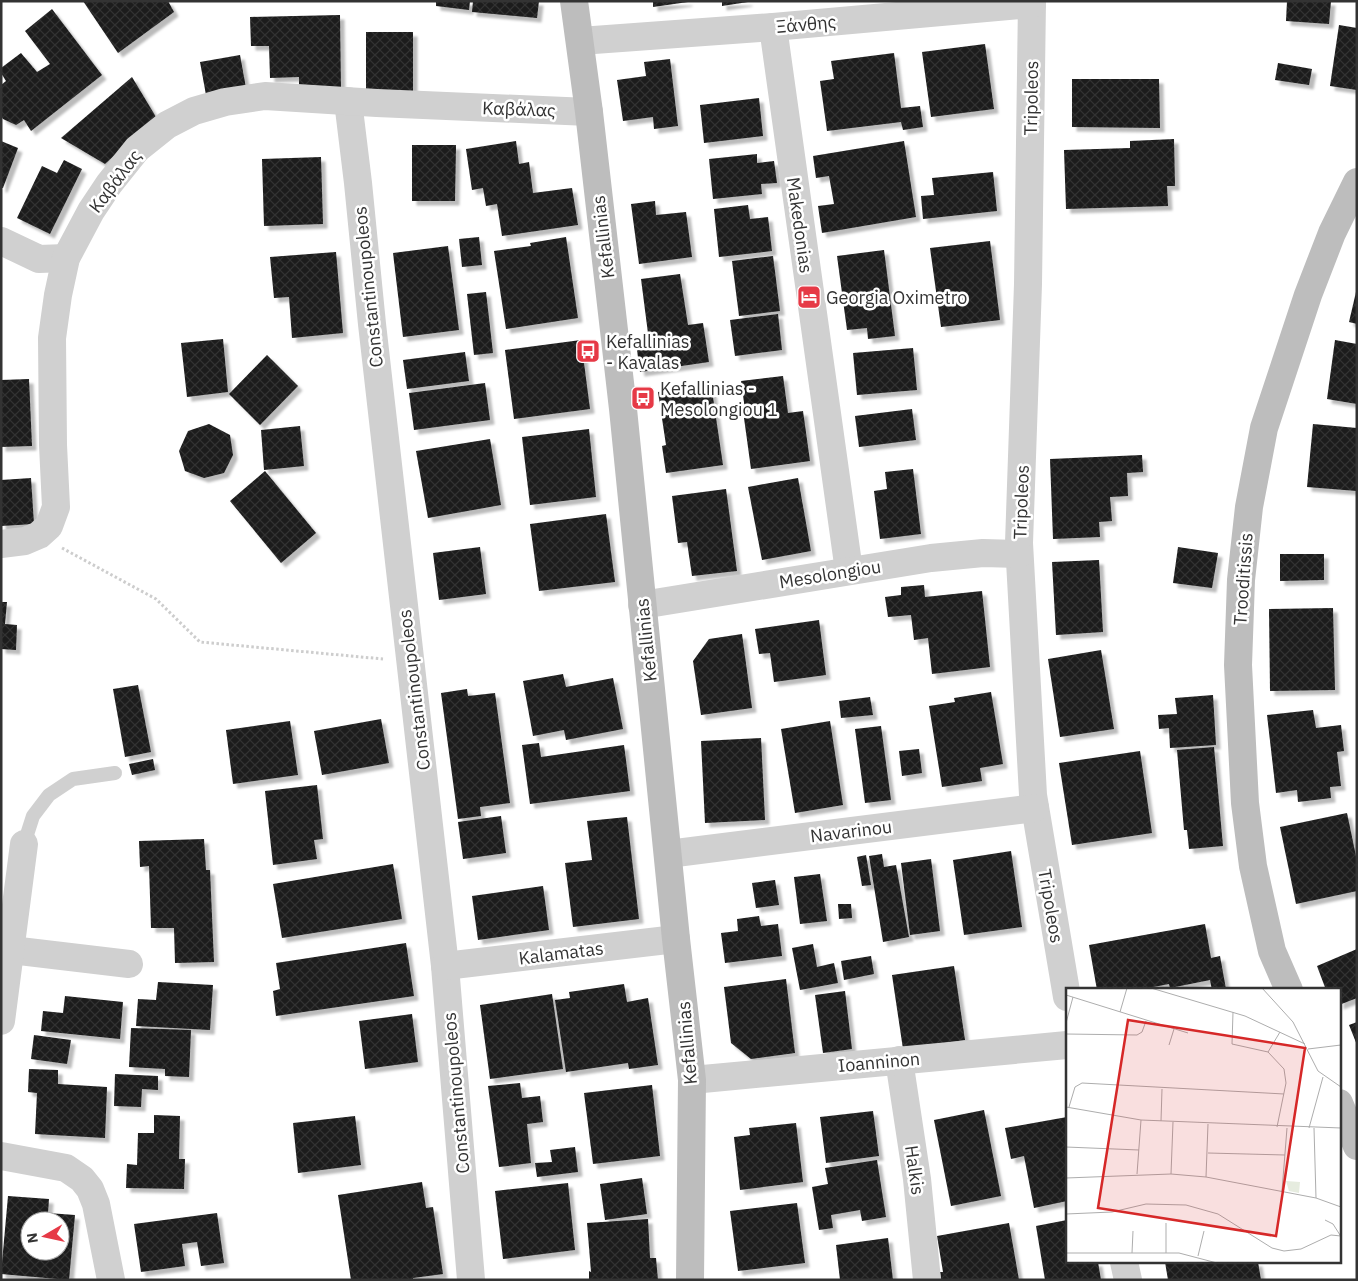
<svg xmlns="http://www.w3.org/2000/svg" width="1358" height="1281" font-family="'IBM Plex Sans',sans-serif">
	<defs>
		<pattern id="building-cross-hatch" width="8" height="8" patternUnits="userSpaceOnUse" patternTransform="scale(1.25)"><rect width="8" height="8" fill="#1a1a1a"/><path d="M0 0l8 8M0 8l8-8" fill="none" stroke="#333"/></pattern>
		<filter id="shadow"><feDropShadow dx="4.5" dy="4.5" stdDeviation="1" flood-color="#0004"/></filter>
	</defs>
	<rect width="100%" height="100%" fill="#fff"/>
	<g fill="url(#building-cross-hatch)" fill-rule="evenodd" filter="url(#shadow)">
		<polygon points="83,1 168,1 174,12 118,53"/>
		<polygon points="436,1 470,1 469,10 436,6"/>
		<polygon points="473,1 539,1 537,18 472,12"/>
		<polygon points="653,1 688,1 688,2 653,7"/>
		<polygon points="722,1 748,1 748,2 722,6"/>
		<polygon points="1287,1 1331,1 1329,24 1286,21"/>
		<polygon points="52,9 102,75 31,131 24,120 16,125 3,119 1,116 1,85 6,81 1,73 1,68 21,53 37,72 50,64 25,31"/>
		<polygon points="340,15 341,91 299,92 299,77 270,78 269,46 251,46 250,17"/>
		<polygon points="1339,25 1357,28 1357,90 1330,86"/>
		<rect x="366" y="32" width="47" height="62"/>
		<polygon points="985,44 994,109 931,117 922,52"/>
		<polygon points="894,53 901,108 920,106 923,127 903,130 901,122 827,131 820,81 834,79 831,61"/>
		<polygon points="240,55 246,88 206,95 200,62"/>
		<polygon points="670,59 678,126 654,129 653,117 623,121 617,80 646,76 644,62"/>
		<polygon points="1278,63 1312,69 1309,85 1275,80"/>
		<polygon points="132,77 156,117 105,164 61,138"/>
		<polygon points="1072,79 1159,79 1160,128 1072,127"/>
		<polygon points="759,98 763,136 704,143 700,105"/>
		<polygon points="1174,139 1175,186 1167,186 1168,206 1066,209 1064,150 1130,148 1130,141"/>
		<polygon points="1,141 18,148 3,188 1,188"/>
		<polygon points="516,141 519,164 529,162 533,193 572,188 578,225 502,236 497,204 486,206 483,188 472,190 466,149"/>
		<polygon points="904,141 916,217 822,233 818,206 834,204 829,176 816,178 813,156"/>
		<polygon points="412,145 456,145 455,201 412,201"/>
		<polygon points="757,154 757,163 774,161 777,183 761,184 762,194 713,199 709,159"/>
		<polygon points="321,157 323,224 264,226 262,159"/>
		<polygon points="64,160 82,169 50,234 17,218 42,166 57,173"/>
		<polygon points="993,172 997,211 923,219 921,196 934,195 932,178"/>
		<polygon points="655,201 656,215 686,212 692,257 639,264 631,204"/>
		<polygon points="748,205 750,219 768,217 772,251 719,257 714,209"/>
		<polygon points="479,237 482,265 462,267 459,239"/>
		<polygon points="566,237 578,318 506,329 494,251 531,246 530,243"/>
		<polygon points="990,241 1000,320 941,327 930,248"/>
		<polygon points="448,246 459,330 403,337 393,253"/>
		<polygon points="884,250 895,336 868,339 867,328 847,330 837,256"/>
		<polygon points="336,252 343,333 292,338 289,297 274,298 270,257"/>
		<polygon points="773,256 780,311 739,316 732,261"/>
		<polygon points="680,274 688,325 703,323 709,362 640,372 637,350 650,349 641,279"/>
		<polygon points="486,292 493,353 474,355 467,294"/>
		<polygon points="1356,292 1357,292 1357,324 1349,322"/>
		<polygon points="778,314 782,350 735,356 730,320"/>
		<polygon points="223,339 228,392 187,397 181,343"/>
		<polygon points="581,340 590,409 514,419 505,350"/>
		<polygon points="1335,340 1357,344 1357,404 1327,399"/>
		<polygon points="913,348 917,390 857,395 853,353"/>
		<polygon points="465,352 469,381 407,389 403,360"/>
		<polygon points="267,355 298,386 260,425 229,394"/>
		<polygon points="783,376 788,413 803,411 810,461 751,469 744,418 746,417 741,381"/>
		<polygon points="29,379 32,446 1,447 1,380"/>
		<polygon points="485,383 490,420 414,430 409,393"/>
		<polygon points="711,384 723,465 666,473 662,446 666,445 658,392"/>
		<polygon points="912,409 916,440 859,447 855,416"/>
		<polygon points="209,424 230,435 233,455 224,473 204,478 185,471 179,451 188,431"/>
		<polygon points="1313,424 1357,428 1357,491 1307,487"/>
		<polygon points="300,426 304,466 264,470 261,430"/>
		<polygon points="589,429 596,497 530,505 522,437"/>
		<polygon points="490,439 501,505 428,518 416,451"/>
		<polygon points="1142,455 1143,472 1127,473 1128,496 1110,497 1112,521 1099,522 1100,537 1053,539 1050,459"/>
		<polygon points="913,469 921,534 880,539 874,491 887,489 885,472"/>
		<polygon points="265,471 316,533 281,563 230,501"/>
		<polygon points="31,478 34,524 1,526 1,480"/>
		<polygon points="798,478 811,551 762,560 748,487"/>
		<polygon points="726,489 737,571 692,576 687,542 678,543 672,496"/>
		<polygon points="606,514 615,582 539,591 530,524"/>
		<polygon points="480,547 486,594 439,600 433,553"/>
		<polygon points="1178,547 1218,553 1212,588 1173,583"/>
		<polygon points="1280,554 1324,554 1324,580 1280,581"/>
		<polygon points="1099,560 1103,632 1056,635 1052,562"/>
		<polygon points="924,585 925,597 982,591 990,667 932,674 928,638 914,640 911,615 888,617 885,597 901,595 901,587"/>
		<polygon points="1,602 7,602 5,624 17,625 16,650 1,649"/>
		<polygon points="1333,608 1335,690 1270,691 1269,609"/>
		<polygon points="819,620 826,675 774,682 770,653 759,654 755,629"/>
		<polygon points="742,634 752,708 701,715 693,661 709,639"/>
		<polygon points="1101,650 1114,729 1060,737 1048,659"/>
		<polygon points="563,674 566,687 613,678 623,729 566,740 564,730 533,736 523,681"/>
		<polygon points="138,685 151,752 125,757 113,689"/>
		<polygon points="467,689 468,696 495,693 510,803 480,807 481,816 458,819 441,693"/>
		<polygon points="991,692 1003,764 980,768 982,781 942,787 929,706 955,702 954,698"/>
		<polygon points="1213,695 1216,745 1170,748 1169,728 1159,729 1158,715 1177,714 1175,698"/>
		<polygon points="870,697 873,715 841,718 839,701"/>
		<polygon points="1313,710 1316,728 1341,725 1344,751 1337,752 1341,786 1330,787 1331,798 1298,802 1297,790 1276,793 1267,715"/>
		<polygon points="381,719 389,763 322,775 314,731"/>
		<polygon points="290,721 298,775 233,784 226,730"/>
		<polygon points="830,721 843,805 795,813 781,729"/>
		<polygon points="881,726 891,800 865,803 855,729"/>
		<polygon points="761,738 765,820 705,823 701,741"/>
		<polygon points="539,743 541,757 624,745 630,791 530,804 522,745"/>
		<polygon points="1214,747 1223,846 1189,849 1187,830 1184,830 1177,750"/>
		<polygon points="919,749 922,773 902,776 899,751"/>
		<polygon points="1140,751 1152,833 1072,845 1059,763"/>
		<polygon points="153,759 155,770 132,775 129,764"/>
		<polygon points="317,785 323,839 314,840 317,859 273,865 265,791"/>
		<polygon points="1347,813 1357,861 1357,891 1296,904 1280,827"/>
		<polygon points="501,816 506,853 463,859 458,822"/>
		<polygon points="627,817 639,919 573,927 565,863 592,860 587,821"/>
		<polygon points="204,839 206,870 210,870 214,962 175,963 174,928 151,928 149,866 140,867 139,841"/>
		<polygon points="1011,851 1022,927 964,935 953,860"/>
		<polygon points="882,854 884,867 896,865 909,937 883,942 869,856"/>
		<polygon points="866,855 871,885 862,886 857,857"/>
		<polygon points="931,859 940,931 910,935 901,863"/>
		<polygon points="393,864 402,919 282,938 273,884"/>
		<polygon points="820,874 827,921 800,924 794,877"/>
		<polygon points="775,880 779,905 756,908 752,883"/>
		<polygon points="543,886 549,930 478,940 472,896"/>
		<polygon points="838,904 851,904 852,918 839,919"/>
		<polygon points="759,916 761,926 778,924 782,956 725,963 721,933 738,931 737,919"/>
		<polygon points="1205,924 1211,958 1220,956 1226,989 1212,990 1210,980 1170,988 1169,984 1138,990 1097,990 1089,945"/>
		<polygon points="406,943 414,996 276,1016 273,991 280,989 276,963"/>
		<polygon points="813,944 817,967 834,963 838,983 800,990 792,948"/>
		<polygon points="1357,949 1357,998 1339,1005 1339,990 1326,990 1317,966"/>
		<polygon points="871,956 874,974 844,980 841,961"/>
		<polygon points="954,966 965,1040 903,1049 892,975"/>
		<polygon points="786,979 795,1053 751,1059 731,1043 724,987"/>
		<polygon points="158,982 213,985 210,1030 136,1026 138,999 156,1000"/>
		<polygon points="624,984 627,1002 648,998 658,1065 629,1069 628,1063 566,1072 555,1000 570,998 569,992"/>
		<polygon points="845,991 852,1049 823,1053 815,995"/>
		<polygon points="552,994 563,1069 490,1079 480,1005"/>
		<polygon points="65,996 123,1002 120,1039 41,1031 43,1011 63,1013"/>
		<polygon points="412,1014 418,1062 365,1069 359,1021"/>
		<polygon points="1357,1022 1357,1045 1349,1025"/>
		<polygon points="131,1028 191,1030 189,1077 165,1076 165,1069 129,1067"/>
		<polygon points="34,1035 71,1040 67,1064 31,1059"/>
		<polygon points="29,1069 58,1070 58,1084 107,1087 105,1138 35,1134 37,1093 28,1092"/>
		<polygon points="115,1074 158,1076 158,1090 142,1089 141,1107 114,1106"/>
		<polygon points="520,1083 522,1098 540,1096 543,1122 527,1124 531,1163 499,1167 488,1086"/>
		<polygon points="652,1085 660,1156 593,1164 584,1093"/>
		<polygon points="984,1110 1001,1196 951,1206 934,1120"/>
		<polygon points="873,1111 879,1156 826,1163 820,1117"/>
		<polygon points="154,1115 180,1116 179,1159 185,1159 184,1189 126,1188 127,1164 137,1165 138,1133 154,1133"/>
		<polygon points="355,1116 361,1165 298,1173 293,1123"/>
		<polygon points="1067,1117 1067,1201 1034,1208 1024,1156 1011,1159 1005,1128"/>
		<polygon points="796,1123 803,1182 740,1190 734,1137 750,1135 749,1128"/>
		<polygon points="575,1147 578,1172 537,1177 535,1163 552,1162 550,1150"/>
		<polygon points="877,1160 886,1217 862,1221 860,1210 831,1215 833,1228 819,1230 812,1187 828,1184 825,1168"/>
		<polygon points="642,1178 647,1214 605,1220 600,1184"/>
		<polygon points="422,1182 426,1208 433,1207 443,1274 413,1278 413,1280 351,1280 338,1195"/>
		<polygon points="568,1183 575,1250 503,1259 495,1191"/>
		<path d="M8,1196L49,1199L48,1213L75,1215L69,1280L1,1274ZM30,1221H60V1251H30Z"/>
		<polygon points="797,1203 805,1263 738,1271 730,1211"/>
		<polygon points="217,1213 224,1263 201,1266 197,1242 182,1244 185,1266 141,1272 134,1224"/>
		<polygon points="648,1219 650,1258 656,1258 658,1280 589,1280 589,1271 591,1272 587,1223"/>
		<polygon points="1067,1220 1067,1262 1098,1262 1101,1280 1045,1280 1036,1226"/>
		<polygon points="1009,1223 1019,1280 941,1280 940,1272 943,1272 937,1236"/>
		<polygon points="888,1238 893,1280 840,1280 836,1245"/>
		<polygon points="1165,1262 1258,1262 1261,1280 1168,1280"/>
	</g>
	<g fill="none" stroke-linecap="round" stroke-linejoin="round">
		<polyline stroke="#cdcdcd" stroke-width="3" stroke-dasharray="2.5 2.5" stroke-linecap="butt" points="62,548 156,599 200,642 383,659"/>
		<polyline stroke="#d0d0d0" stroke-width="14" points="24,844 33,816 49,795 73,779 115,773"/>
		<g stroke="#d0d0d0" stroke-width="28">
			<polyline points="1032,1 1028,284 1019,543 1033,795 1067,997"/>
			<polyline points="773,27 849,571"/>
			<polyline points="580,41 773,27 1032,4"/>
			<polyline points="348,101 358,183 372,324 445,966 471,1280"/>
			<polyline points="1,241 39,259 66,258"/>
			<polyline points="1,544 25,541 39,535 49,526 56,507 53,445 52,338 58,295 66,258 91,211 109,184 137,149 167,125 194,111 225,102 265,96 377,103 589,112"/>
			<polyline points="642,605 931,558 983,553 1019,554"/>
			<polyline points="668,854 1035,808"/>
			<polyline points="11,950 129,964"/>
			<polyline points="445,966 676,939"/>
			<polyline points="1,1021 24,844"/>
			<polyline points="899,1060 917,1179 927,1280"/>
			<polyline points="692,1080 1067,1045"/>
			<polyline points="1,1156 66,1168 82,1179 90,1189 96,1204 111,1280"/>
			<polyline points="1124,1262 1128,1280"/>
		</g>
		<g stroke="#bdbdbd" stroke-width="28">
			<polyline points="574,1 589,112 623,409 676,939 692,1080 690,1280"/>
			<polyline points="1289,990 1272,951 1253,866 1245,803 1238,665 1241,580 1249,507 1264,428 1308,295 1332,233 1357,182"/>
			<polyline points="1339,1103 1357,1146"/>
		</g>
	</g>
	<defs>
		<g id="hotel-square" transform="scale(1.25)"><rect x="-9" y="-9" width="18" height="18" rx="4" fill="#e63946" stroke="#fff"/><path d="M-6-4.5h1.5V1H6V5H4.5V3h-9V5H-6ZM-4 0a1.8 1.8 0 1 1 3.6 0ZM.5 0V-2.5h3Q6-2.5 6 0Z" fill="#fff"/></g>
		<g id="bus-square" transform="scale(1.25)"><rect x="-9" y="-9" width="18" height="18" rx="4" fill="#e63946" stroke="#fff"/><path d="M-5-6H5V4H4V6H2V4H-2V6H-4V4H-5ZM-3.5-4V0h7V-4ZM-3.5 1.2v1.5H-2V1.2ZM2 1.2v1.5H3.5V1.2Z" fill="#fff"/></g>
	</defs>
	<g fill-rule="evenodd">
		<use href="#hotel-square" x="809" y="297"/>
		<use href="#bus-square" x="588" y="351"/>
		<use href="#bus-square" x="643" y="398"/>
	</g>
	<g text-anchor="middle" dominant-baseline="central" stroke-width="5" stroke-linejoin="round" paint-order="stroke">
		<g font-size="18" fill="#333" stroke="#fff">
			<text transform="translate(806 24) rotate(-5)">Ξάνθης</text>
			<text transform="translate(1031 98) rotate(-89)">Tripoleos</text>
			<text transform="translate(519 109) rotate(2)">Καβάλας</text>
			<text transform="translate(115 181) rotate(-53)">Καβάλας</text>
			<text transform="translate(800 225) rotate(82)">Makedonias</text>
			<text transform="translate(603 237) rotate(-97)">Kefallinias</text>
			<text transform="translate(368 287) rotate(-96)">Constantinoupoleos</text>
			<text transform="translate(1021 502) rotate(-88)">Tripoleos</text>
			<text transform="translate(830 574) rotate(-9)">Mesolongiou</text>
			<text transform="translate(1243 579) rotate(-86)">Trooditissis</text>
			<text transform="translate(646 640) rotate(-96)">Kefallinias</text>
			<text transform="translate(414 690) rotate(-97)">Constantinoupoleos</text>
			<text transform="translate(851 831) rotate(-7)">Navarinou</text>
			<text transform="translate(1051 906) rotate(80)">Tripoleos</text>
			<text transform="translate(561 953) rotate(-7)">Kalamatas</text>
			<text transform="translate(687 1043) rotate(-95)">Kefallinias</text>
			<text transform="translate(879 1062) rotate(-5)">Ioanninon</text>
			<text transform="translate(456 1093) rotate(-95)">Constantinoupoleos</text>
			<text transform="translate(915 1170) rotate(82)">Halkis</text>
		</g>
		<g font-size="18" fill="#333" stroke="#fff" text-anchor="start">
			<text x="826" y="297">Georgia Oximetro</text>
			<text x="606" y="341">Kefallinias<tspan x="606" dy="21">- Kavalas</tspan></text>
			<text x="660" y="388">Kefallinias -<tspan x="660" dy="21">Mesolongiou 1</tspan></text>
		</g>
	</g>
	<g transform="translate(1066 988)">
		<rect width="275" height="275" fill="#fff"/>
		<path d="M220,193L234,194L233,205L223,203Z" fill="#e6ecdf"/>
		<path fill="none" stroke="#adadad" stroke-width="1" d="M85,0L179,28L239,56M196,0L227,34L252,83L275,99M0,7L122,45M54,24L61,0M167,24L166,56L202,64L218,81L220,95L211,139M0,35L7,9M0,46L71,47L76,44L80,33M103,57L108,41M242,61L275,57M202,64L214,44M0,119L75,132L275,140M3,119L9,99L16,95L218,106M95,133L96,101M243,140L257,89M248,140L250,210M0,159L73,162M142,165L219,167M71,186L75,132M105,186L107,134M140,189L142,136M0,190L105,186L140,189L250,210L275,219M216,203L221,140M0,226L46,224L80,216L120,217L152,226L206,260L218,263L235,261L265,247L275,248M259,232L267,236L274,247M0,265H113L151,275M66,265L67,243M100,265V235M132,268L138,243"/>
		<path fill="#d62828" fill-opacity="0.15" stroke="#d62828" stroke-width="2.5" d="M62,32L239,60L210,248L32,220Z"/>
		<rect width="275" height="275" fill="none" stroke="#333" stroke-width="2.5"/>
	</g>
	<rect width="1358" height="1281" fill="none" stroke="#333333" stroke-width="5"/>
	<g transform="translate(45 1236) rotate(261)"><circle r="24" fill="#ffffff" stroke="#adadad"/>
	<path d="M0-4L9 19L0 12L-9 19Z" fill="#e63946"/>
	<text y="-8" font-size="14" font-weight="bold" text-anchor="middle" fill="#333333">N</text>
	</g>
</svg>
